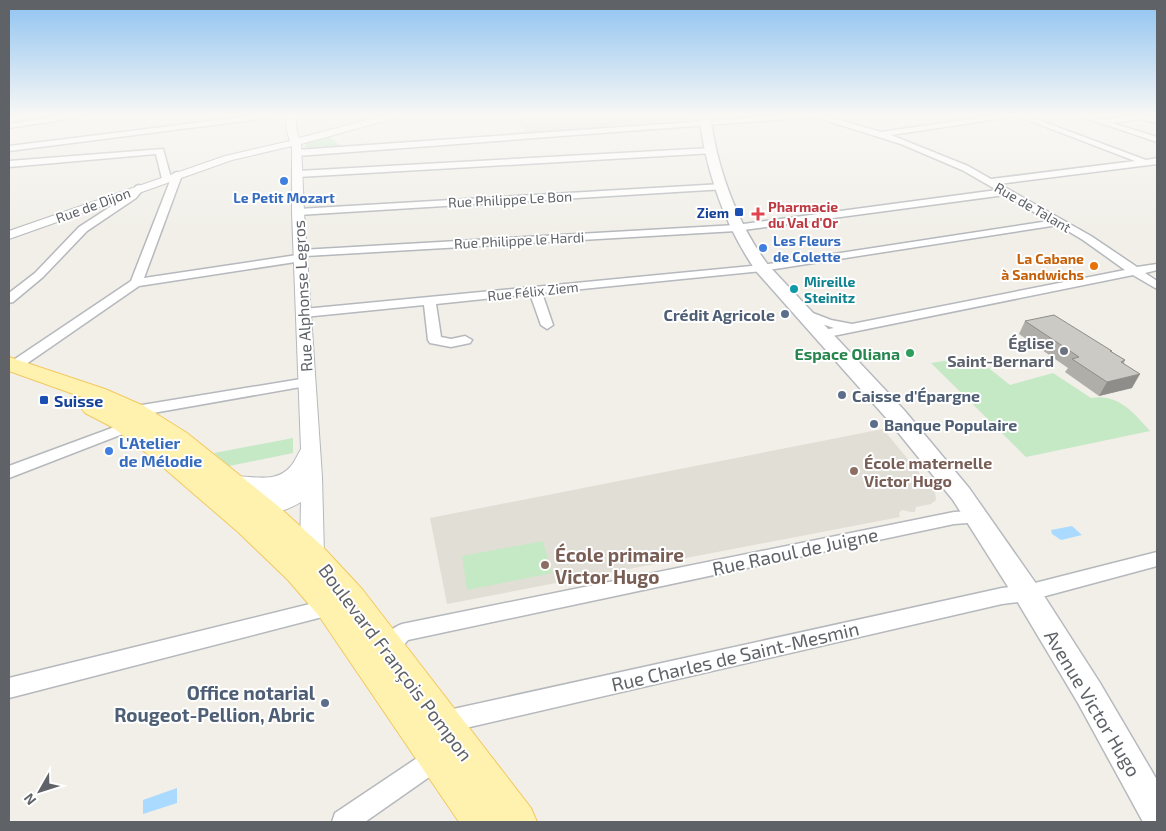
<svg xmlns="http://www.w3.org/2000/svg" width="1166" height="831" font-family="'Exo 2',sans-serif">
	<rect width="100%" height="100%" fill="#f1efe8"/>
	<g fill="#e1ded6">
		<polygon points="579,115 693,115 694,119 526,133 518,119"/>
		<polygon points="883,429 935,492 936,500 931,504 916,507 915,512 911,512 902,510 899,513 900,517 447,604 430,518"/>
	</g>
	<g fill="#c5e8c5">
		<polygon points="328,136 342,147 308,149 305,147 306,142"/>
		<path d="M966,360L976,368L985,365L1010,385L1053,373L1091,398C1118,393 1134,413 1150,431L1026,457L931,363L944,361Z"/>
		<polygon points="293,438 293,453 229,466 214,453"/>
		<polygon points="543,541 552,573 467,590 462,556"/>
	</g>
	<g fill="#aadaff">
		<polygon points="1072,526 1082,535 1061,540 1052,534 1051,530"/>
		<polygon points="177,788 177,803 143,814 143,800"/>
	</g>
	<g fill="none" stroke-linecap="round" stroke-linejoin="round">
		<g stroke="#b5b8bc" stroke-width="3">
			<g id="minor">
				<polygon points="67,115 84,115 80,117 9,128 9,124"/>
				<polygon points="261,115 280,115 276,117 9,151 9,146"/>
				<polygon points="791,115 822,115 881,132 998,115 1015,115 1011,117 891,135 968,166 991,179 1135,161 1015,115 1025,115 1146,160 1157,158 1157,164 999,184 1091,236 1137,267 1157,264 1157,270 1145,273 1157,281 1157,289 1133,275 823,338 818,337 817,334 818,331 834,328 801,317 799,314 805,310 831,320 852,324 1125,270 1083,240 1058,225 762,271 542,293 553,325 547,329 541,325 530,294 436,304 441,337 451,339 465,336 472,340 470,343 451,347 430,343 428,340 424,305 304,317 298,313 304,309 762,265 1049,221 1005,195 736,231 306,256 306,260 302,261 139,286 19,369 9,368 9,363 131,281 170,181 164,181 162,179 156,154 9,167 9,161 163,149 171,178 174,173 177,172 182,175 144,278 297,255 296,253 301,250 736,225 997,190 962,170 901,144 815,117 297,156 293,153 297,150"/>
				<path d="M1077,115C1087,114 1096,120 1105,119C1126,118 1135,114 1157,119V123L1139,119L1112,123L1157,137V142Z"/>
				<polygon points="711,148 715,151 714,153 298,177 293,174 298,171"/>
				<polygon points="722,184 725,185 725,189 298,215 293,212 298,209"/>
				<polygon points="139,185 144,188 136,198 87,231 43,277 13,302 9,303 9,293 35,273 79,227 130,194 136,186"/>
				<polygon points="307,378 312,379 314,382 312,385 136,416 131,414 129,411 131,408 136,406"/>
				<polygon points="128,422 133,424 136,427 133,430 9,478 9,466"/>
				<path d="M975,511L981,512L984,517L981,522L954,524L408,640C399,650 393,659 380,654L377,648C382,638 391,628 402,624L954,512Z"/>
				<polygon points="1157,552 1157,566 1027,601 1002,604 444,733 436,730 433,722 436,714 444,711 1002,588 1027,585"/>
				<polygon points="330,599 337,601 340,607 337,613 330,615 9,698 9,678"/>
				<polygon points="437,746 445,750 449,758 445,766 365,822 332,822 335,813 429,750"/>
			</g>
		</g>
		<g stroke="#b5b8bc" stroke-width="2">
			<path id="tertiary" d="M286,115H296V128L299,138L386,115H401L399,117L301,144L304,212L322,477L324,554L320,560L312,563L304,560L300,554L301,502C288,510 268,517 253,513L250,507L260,493L225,488L222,483L225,478C246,472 274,487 291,466C295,461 298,454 301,449L292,212V146L232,160L9,239V231L225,156L290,141L286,128Z"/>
		</g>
		<g stroke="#b6babf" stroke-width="3">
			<path id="secondary" d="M699,115H709C712,127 714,140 717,153C727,193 743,231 768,265L904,410L969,488L1037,585L1100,683L1157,780V822H1143L1078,703L1017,601L953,500L888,420L756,271C724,224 706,171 699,115Z"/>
		</g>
		<g stroke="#f2c960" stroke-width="2">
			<polygon id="primary" points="9,357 105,389 144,406 187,433 278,506 322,546 362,589 531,808 537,822 459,822 319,616 288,580 238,532 150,456 112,427 85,413 81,408 85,403 93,401 9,371"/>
		</g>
		<use href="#minor" fill="#fff" fill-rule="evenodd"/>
		<use href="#tertiary" fill="#fff" fill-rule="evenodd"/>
		<use href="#secondary" fill="#fff" fill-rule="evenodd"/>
		<use href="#primary" fill="#fff2af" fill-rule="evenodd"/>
	</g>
	<polygon fill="#afaea9" points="1025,321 1112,351 1111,352 1125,360 1124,363 1132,388 1099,396 1065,372 1068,368 1019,334"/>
	<polygon fill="#8f8d8a" points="1140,374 1132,388 1099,396 1107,382"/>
	<polygon fill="#cccac5" stroke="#8f8d8a" points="1054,315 1112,351 1110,351 1125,360 1121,362 1140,374 1107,382 1072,359 1079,357 1025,321"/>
	<linearGradient id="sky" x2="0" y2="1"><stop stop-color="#8fc3f1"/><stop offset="0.5" stop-color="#f9f8f5"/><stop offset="1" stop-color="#f9f8f5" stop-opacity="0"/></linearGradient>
	<rect width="1166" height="231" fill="url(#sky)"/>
	<g fill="#3f7fe0" stroke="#fff" stroke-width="2">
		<circle cx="284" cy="181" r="5"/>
		<circle cx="763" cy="248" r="5"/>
		<circle cx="109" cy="451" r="5"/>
	</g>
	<g fill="#1a4fb4" stroke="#fff" stroke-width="2">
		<rect x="734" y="207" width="10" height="10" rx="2.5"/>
		<rect x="39" y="395" width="10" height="10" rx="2.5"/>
	</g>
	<path fill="#e0444e" stroke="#fff" stroke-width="2" d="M755.5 206.5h5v5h5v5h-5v5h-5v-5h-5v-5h5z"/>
	<circle fill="#e8710a" stroke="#fff" stroke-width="2" cx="1094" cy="266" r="5"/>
	<circle fill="#0f9aa8" stroke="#fff" stroke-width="2" cx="794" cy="289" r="5"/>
	<g fill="#5c6f8a" stroke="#fff" stroke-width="2">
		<circle cx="785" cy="314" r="5"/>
		<circle cx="842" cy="395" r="5"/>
		<circle cx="874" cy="424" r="5"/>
		<circle cx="325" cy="703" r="5"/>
	</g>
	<circle fill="#6b7280" stroke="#fff" stroke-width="2" cx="1064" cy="351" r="5"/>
	<circle fill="#2e9e5b" stroke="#fff" stroke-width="2" cx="910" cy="353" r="5"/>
	<g fill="#8d6e63" stroke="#fff" stroke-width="2">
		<circle cx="854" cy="471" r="5"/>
		<circle cx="545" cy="565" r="5"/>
	</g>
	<g text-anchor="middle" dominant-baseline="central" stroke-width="4" stroke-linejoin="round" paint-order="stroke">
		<g font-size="14" font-weight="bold" fill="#366cbe" stroke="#fff">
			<text x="284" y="197">Le Petit Mozart</text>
			<text x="773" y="240" text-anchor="start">Les Fleurs<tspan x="773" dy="16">de Colette</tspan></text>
		</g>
		<g font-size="14" fill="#5f6368" stroke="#fff">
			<text transform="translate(510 199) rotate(-3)">Rue Philippe Le Bon</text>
			<text transform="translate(93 205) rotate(-20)">Rue de Dijon</text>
			<text transform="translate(1033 207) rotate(30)">Rue de Talant</text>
			<text transform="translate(519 240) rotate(-3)">Rue Philippe le Hardi</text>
			<text transform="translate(533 291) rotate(-6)">Rue Félix Ziem</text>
		</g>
		<g font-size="14" font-weight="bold" fill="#be3a42" stroke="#fff" text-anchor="start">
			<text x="768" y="206">Pharmacie<tspan x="768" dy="16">du Val d'Or</tspan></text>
		</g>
		<g font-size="14" font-weight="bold" fill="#164399" stroke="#fff" text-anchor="end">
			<text x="729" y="212">Ziem</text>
		</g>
		<g font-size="14" font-weight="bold" fill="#c56008" stroke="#fff" text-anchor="end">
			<text x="1084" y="258">La Cabane<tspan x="1084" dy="16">à Sandwichs</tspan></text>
		</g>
		<g font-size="14" font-weight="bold" fill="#0d838f" stroke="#fff" text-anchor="start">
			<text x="804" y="281">Mireille<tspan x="804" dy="16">Steinitz</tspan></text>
		</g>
		<g font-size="16" fill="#5f6368" stroke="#fff">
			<text transform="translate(302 296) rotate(-93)">Rue Alphonse Legros</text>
		</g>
		<g font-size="16" font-weight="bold" fill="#4e5e75" stroke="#fff" text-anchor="start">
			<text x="775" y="314" text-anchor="end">Crédit Agricole</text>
			<text x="852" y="395">Caisse d'Épargne</text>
			<text x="884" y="424">Banque Populaire</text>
		</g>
		<g font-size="16" font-weight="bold" fill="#5b616d" stroke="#fff" text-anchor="end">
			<text x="1054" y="342">Église<tspan x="1054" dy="18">Saint-Bernard</tspan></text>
		</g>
		<g font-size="16" font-weight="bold" fill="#27864d" stroke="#fff" text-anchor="end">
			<text x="900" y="353">Espace Oliana</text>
		</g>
		<g font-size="16" font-weight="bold" fill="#164399" stroke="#fff" text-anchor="start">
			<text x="54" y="400">Suisse</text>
		</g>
		<g font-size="16" font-weight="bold" fill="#366cbe" stroke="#fff" text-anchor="start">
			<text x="119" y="442">L'Atelier<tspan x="119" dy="18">de Mélodie</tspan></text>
		</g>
		<g font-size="16" font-weight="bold" fill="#785e54" stroke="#fff" text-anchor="start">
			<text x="864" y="462">École maternelle<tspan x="864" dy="18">Victor Hugo</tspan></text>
		</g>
		<g font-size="19" fill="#5f6368" stroke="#fff">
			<text transform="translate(795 551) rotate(-12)">Rue Raoul de Juigne</text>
			<text transform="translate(735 656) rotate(-13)">Rue Charles de Saint-Mesmin</text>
			<text transform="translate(396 662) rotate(53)">Boulevard François Pompon</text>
			<text transform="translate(1093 703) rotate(59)">Avenue Victor Hugo</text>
		</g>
		<g font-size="19" font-weight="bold" fill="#785e54" stroke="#fff" text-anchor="start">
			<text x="555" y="554">École primaire<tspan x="555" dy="22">Victor Hugo</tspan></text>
		</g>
		<g font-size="19" font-weight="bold" fill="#4e5e75" stroke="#fff" text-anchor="end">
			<text x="315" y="692">Office notarial<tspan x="315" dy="22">Rougeot-Pellion, Abric</tspan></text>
		</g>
	</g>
	<rect width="1166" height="831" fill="none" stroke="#5f6368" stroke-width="20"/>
	<g transform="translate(40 791) rotate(231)" stroke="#ffffff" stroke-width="4" paint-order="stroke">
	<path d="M0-4L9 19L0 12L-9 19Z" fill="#5f6368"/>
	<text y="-8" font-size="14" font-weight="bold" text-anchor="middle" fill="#5f6368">N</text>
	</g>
</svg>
